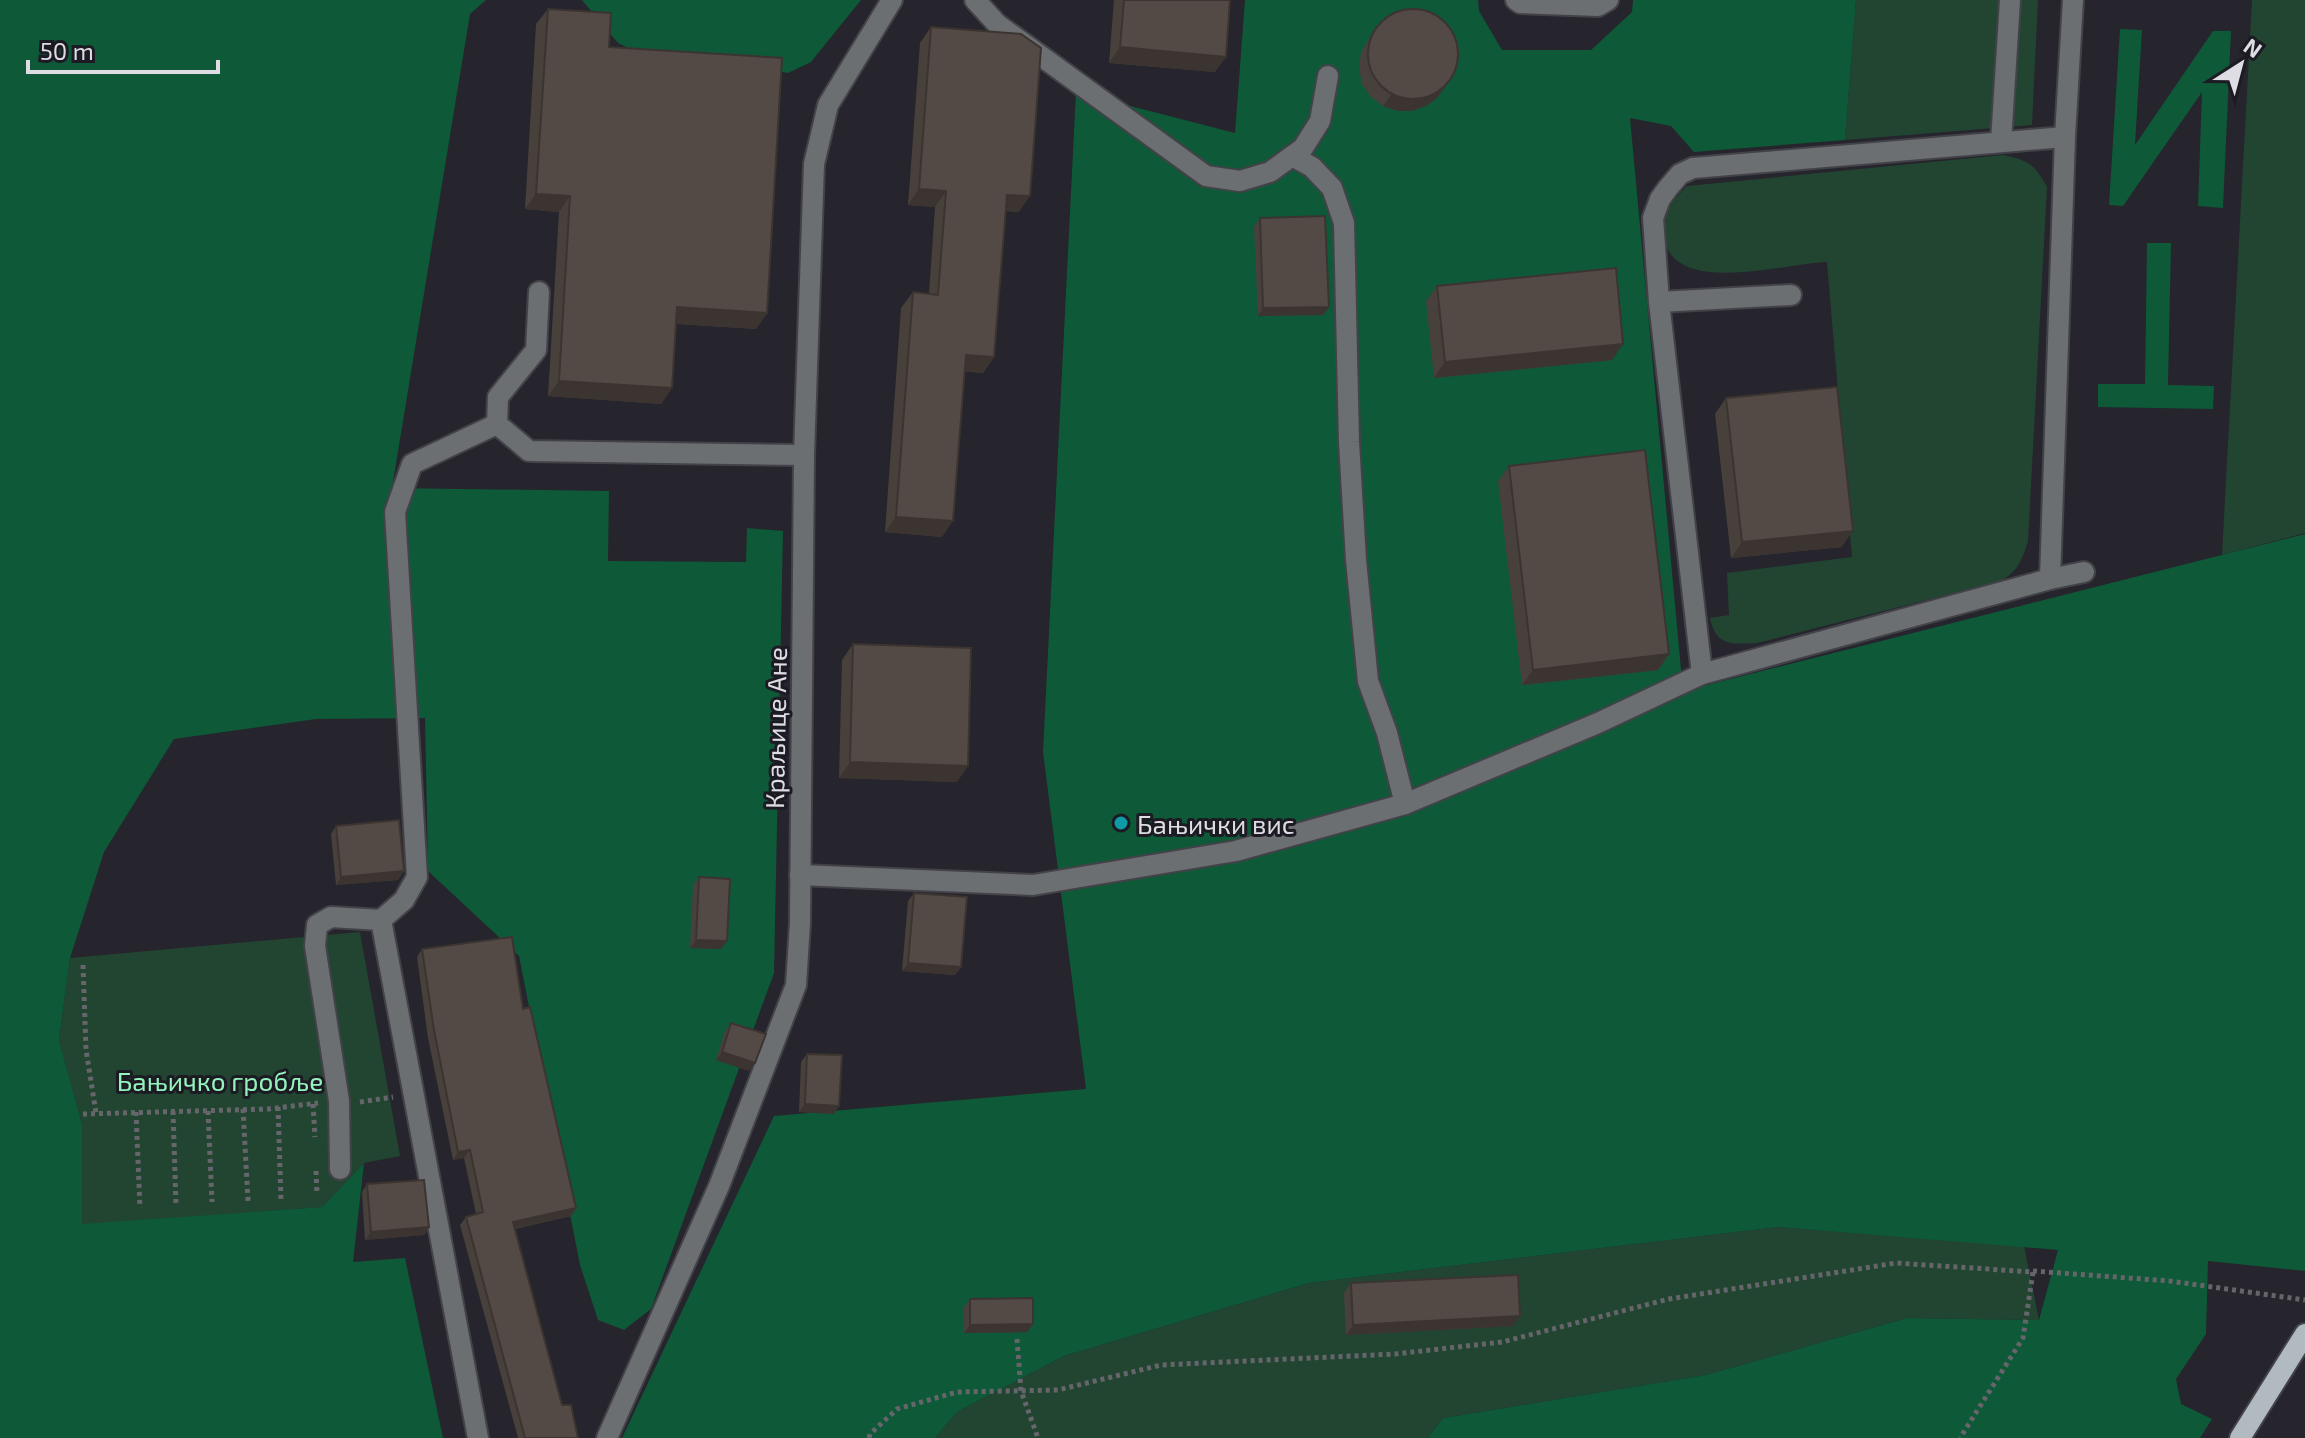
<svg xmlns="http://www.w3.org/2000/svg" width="2305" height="1438" font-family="'Exo 2',sans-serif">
	<rect width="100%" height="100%" fill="#26242c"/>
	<g fill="#224532">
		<polygon points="1856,0 2038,0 2032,125 1845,140"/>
		<polygon points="2252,0 2305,0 2305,533 2222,555"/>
		<path d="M2003,155C2028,160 2035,164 2047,187L2028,541C2022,560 2018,571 2001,581L1757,643C1732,644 1716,647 1710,618L1729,615L1727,573L1852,557L1827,262C1786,263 1676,297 1664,239C1659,216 1672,201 1687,186Z"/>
		<polygon points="360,932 400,1156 364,1163 322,1207 82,1225 82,1124 59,1040 70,958"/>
		<polygon points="1778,1227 2024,1246 2039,1320 1907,1318 1706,1375 1443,1418 1428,1438 935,1438 957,1412 1064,1356 1309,1283"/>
	</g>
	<g fill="#0e5937">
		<polygon points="0,0 486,0 470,14 392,488 609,491 608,561 746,562 747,528 783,531 774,973 651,1309 624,1330 598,1320 580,1265 519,956 428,871 425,718 316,719 174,739 104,852 70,958 59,1040 82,1124 82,1224 322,1207 364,1163 353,1262 405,1258 443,1438 0,1438"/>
		<polygon points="582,0 861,0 811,62 788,73 714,60 636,52 618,43"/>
		<polygon points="1245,0 1478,0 1479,11 1502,50 1591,50 1632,12 1633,0 1856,0 1845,140 1694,152 1671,126 1630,118 1683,691 2305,534 2305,1271 2208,1261 2206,1334 2176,1379 2181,1404 2212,1419 2200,1438 1428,1438 1443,1418 1706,1375 1907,1318 2039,1320 2058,1250 1778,1227 1309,1283 1064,1356 957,1412 935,1438 622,1438 774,1116 1086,1089 1043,752 1076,92 1235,133"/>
		<polygon points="2120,29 2142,30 2135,145 2213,31 2231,31 2223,208 2198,206 2202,92 2123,206 2109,205"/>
		<polygon points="2147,243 2171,243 2168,385 2214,386 2213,409 2098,407 2098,384 2145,384"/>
	</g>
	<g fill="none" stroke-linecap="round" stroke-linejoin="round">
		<g stroke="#434249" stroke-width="24">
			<g id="minor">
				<polyline points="975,0 997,24 1206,176 1240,181 1270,172 1303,148 1320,121 1328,76"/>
				<polyline points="1516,0 1520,3 1598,6 1608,0"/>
				<polyline points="2065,137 1693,168 1680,174 1668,188 1660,199 1653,218 1659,302 1702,674 2050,579 2084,572"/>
				<polyline points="2001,142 2010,0"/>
				<polyline points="1292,156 1312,167 1332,188 1344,223 1349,442 1356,560 1368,681 1387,733 1405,804"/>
				<polyline points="539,292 536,350 498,397 497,424 529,451 804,455"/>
				<polyline points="1659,302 1791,295"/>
				<polyline points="2050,579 2065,137 2073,0"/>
				<polyline points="800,875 1033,885 1236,851 1405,804 1598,723 1702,674"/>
				<polyline points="381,920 478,1438"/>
				<polyline points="340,1169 339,1101 315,946 317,925 331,917 381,920 404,900 417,877 395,512 412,464 497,424"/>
				<polyline points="607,1438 719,1186 796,985 800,923 804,455 814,164 828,105 892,0"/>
			</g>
		</g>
		<g stroke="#434249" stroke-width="24">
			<polyline id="major" points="2240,1438 2305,1334"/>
		</g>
		<g stroke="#66656c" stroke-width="5" stroke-dasharray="4 4" stroke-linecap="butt">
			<polyline points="83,965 86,1050 96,1113"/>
			<polyline points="360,1102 393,1097"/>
			<polyline points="313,1104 315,1137"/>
			<polyline points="278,1107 281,1200"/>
			<polyline points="243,1109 248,1201"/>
			<polyline points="173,1111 176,1205"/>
			<polyline points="208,1111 212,1202"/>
			<polyline points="136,1112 140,1208"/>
			<polyline points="83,1114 268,1109 318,1103"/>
			<polyline points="316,1171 317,1194"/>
			<polyline points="2033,1271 2170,1281 2305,1300"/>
			<polyline points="1017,1339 1021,1391 1038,1438"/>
			<polyline points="869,1438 870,1434 897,1409 957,1392 1058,1390 1161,1365 1395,1354 1502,1342 1669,1299 1896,1263 2033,1272 2023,1338 1960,1438"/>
		</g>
		<use href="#minor" stroke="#6b6f72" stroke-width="20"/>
		<use href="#major" stroke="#b1bac0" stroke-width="20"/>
	</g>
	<g fill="#48403b">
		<polygon points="1114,0 1230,0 1215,72 1109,63"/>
		<polygon points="548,9 609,47 767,313 756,329 676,324 672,388 661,404 548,396 559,212 525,209 536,24"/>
		<polygon points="1377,26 1437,98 1426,106 1412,111 1398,111 1383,106 1371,97 1362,84 1359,68 1361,52"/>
		<polygon points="931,27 1019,212 1006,211 994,357 983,373 964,371 942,537 885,532 901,308 913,292 929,294 935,207 908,205 920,43"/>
		<polygon points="1260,218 1323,315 1258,316 1254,227"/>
		<polygon points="1437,286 1612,360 1434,378 1426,301"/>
		<polygon points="1726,398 1842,547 1731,558 1715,414"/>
		<polygon points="1509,466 1669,654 1658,670 1522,685 1498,481"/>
		<polygon points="853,644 957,782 839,778 842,660"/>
		<polygon points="336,826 404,871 398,880 336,885 331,834"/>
		<polygon points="699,877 721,949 690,948 693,885"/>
		<polygon points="914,893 961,967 955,975 902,971 908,901"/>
		<polygon points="422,949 523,1009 576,1208 571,1216 515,1229 562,1405 578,1438 518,1438 460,1225 466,1217 476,1214 464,1158 453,1160 428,1038 417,957"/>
		<polygon points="731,1023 749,1071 716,1060 725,1031"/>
		<polygon points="807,1054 834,1114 799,1112 801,1062"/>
		<polygon points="367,1184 429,1227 424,1235 365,1240 362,1192"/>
		<polygon points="1351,1283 1513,1326 1346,1335 1344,1293"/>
		<polygon points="970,1299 1033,1324 1027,1332 964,1333 964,1307"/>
	</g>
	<g fill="#3b3430">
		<polygon points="1120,47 1226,57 1215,72 1109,63"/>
		<polygon points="1446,86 1437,98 1426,106 1412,111 1398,111 1383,106 1392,94"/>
		<polygon points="919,189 946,191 935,207 908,205"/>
		<polygon points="536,194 570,196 559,212 525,209"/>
		<polygon points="1007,195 1030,196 1019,212 996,210"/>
		<polygon points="677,307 767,313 756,329 666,323"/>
		<polygon points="1329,307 1323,315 1258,316 1263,308"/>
		<polygon points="1623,344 1612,360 1434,378 1445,362"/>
		<polygon points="966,355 994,357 983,373 955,371"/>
		<polygon points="559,381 672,388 661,404 548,396"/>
		<polygon points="896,517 953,521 942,537 885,532"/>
		<polygon points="1853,531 1842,547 1731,558 1742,542"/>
		<polygon points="1669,654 1658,670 1522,685 1533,670"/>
		<polygon points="850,762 968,766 957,782 839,778"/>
		<polygon points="404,871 398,880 336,885 341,877"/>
		<polygon points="696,940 727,941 721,949 690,948"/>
		<polygon points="908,963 961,967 955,975 902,971"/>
		<polygon points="722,1052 755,1063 749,1071 716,1060"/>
		<polygon points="805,1104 839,1106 834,1114 799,1112"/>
		<polygon points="470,1150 464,1158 453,1160 458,1152"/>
		<polygon points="576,1208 571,1216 507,1230 513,1222"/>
		<polygon points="429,1227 424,1235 365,1240 371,1232"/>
		<polygon points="1520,1316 1513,1326 1346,1335 1353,1325"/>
		<polygon points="1033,1324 1027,1332 964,1333 970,1325"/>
	</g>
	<g fill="#544a45" stroke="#3b3430" stroke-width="2">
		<polygon points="1124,0 1230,0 1226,57 1120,47"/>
		<circle cx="1413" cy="54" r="45"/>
		<polygon points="548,9 611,13 609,47 782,58 767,313 677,307 672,388 559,381 570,196 536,194"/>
		<polygon points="931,27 1021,34 1041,48 1030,196 1007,195 994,357 966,355 953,521 896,517 913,292 938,295 946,191 919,189"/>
		<polygon points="1325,216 1329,307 1263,308 1260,218"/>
		<polygon points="1616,268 1623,344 1445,362 1437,286"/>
		<polygon points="1837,387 1853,531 1742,542 1726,398"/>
		<polygon points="1645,450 1669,654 1533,670 1509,466"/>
		<polygon points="853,644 971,648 968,766 850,762"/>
		<polygon points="399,820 404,871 341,877 336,826"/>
		<polygon points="699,877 730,879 727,941 696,940"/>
		<polygon points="914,893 967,897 961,967 908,963"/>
		<polygon points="512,937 523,1009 530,1007 576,1208 513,1222 562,1405 571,1405 578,1438 525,1438 466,1217 483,1212 470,1150 458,1152 434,1030 422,949"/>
		<polygon points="731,1023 766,1034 755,1063 722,1052"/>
		<polygon points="807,1054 842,1055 839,1106 805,1104"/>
		<polygon points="424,1180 429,1227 371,1232 367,1184"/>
		<polygon points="1518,1275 1520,1316 1353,1325 1351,1283"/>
		<polygon points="1033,1298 1033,1324 970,1325 970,1299"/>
	</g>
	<circle fill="#0f9aa8" stroke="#1c1a23" stroke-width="3" cx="1121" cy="823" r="8"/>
	<g text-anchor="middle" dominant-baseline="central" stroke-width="6" stroke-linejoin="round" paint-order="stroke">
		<g font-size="26" fill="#dedde3" stroke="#1c1a23">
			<text transform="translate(775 728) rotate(-89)">Краљице Ане</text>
		</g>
		<g font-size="26" fill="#dedde3" stroke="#1c1a23" text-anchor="start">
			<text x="1137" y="823">Бањички вис</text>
		</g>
		<g font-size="26" fill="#93f3bc" stroke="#1c1a23">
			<text x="220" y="1080">Бањичко гробље</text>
		</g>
	</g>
	<g transform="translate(2241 64) rotate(36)" stroke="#1c1a23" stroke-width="6" paint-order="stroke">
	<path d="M0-6L14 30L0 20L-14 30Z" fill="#dedde3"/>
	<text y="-12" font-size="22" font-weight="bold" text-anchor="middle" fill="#dedde3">N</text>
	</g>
	<path d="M28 60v12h190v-12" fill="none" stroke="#dedde3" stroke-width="4"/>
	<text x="40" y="60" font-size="24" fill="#dedde3" stroke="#1c1a23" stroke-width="6" paint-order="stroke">50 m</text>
</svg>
